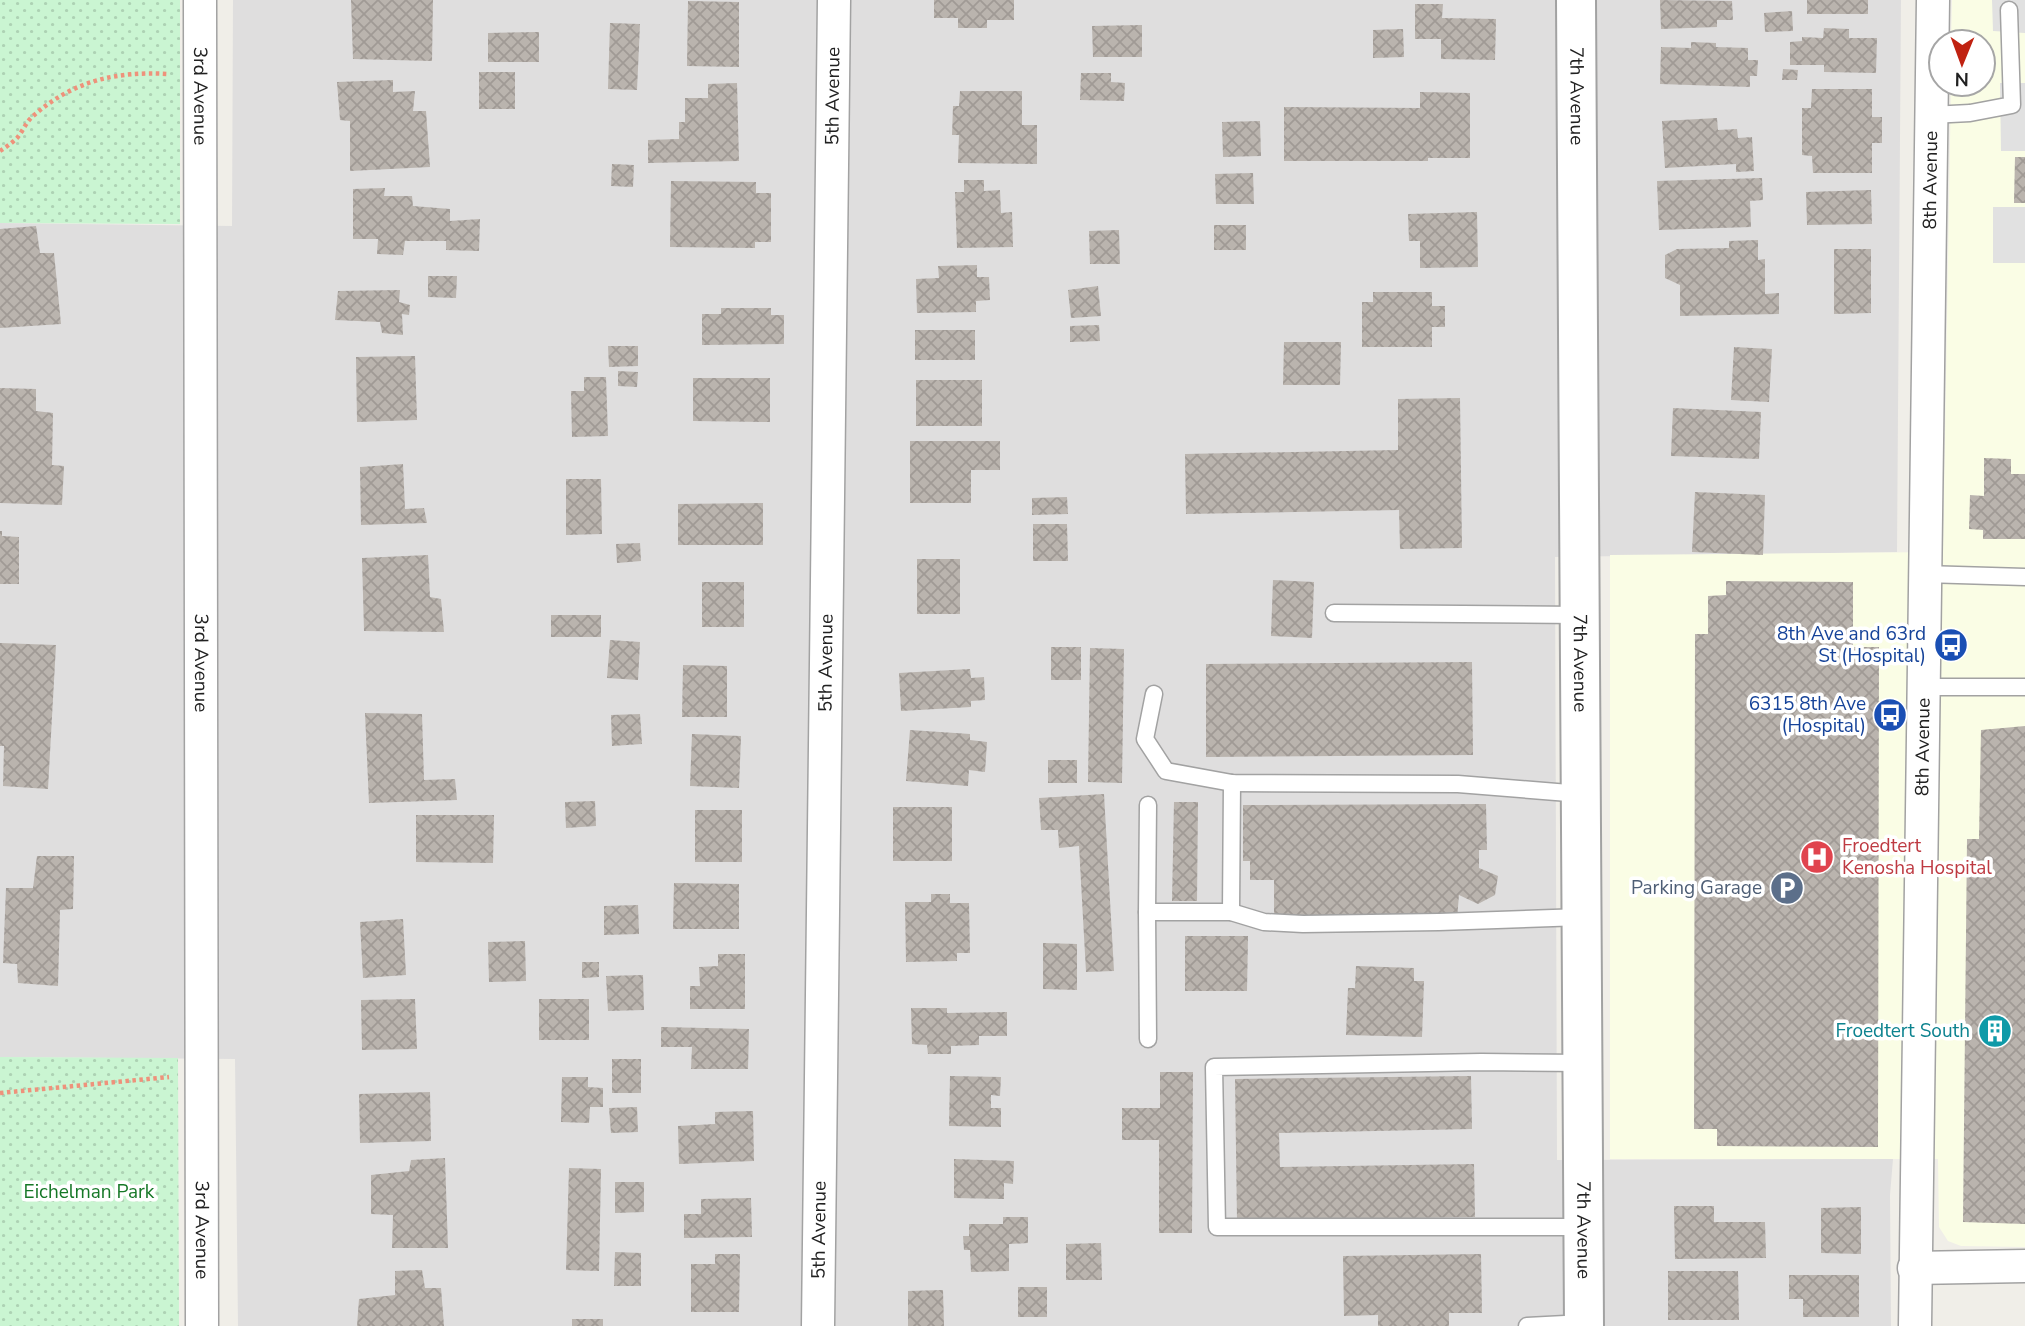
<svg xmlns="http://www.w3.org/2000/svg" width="2025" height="1326" font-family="'Nunito Sans',sans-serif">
	<defs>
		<pattern id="park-dots" width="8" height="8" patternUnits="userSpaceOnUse" patternTransform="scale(1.75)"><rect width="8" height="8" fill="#caf5d2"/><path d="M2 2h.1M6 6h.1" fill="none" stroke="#add2b4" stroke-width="1.8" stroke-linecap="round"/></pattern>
		<pattern id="building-cross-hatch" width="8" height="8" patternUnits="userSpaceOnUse" patternTransform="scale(1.75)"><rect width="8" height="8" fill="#bab4ae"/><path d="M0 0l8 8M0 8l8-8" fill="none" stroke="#a09a95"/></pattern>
	</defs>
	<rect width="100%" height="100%" fill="#f0eee8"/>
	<polygon fill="#dfdede" points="233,0 1901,0 1897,552 1555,557 1557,1160 1893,1159 1890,1195 1891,1326 238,1326 235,1059 0,1057 0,223 232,226"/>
	<polygon fill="#fafde5" points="1952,0 2025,0 2025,1247 1961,1246 1948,1241 1939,1227 1938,1159 1610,1159 1610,555 1943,552 1951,84 1983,84 1983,42 1951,42"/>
	<g fill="url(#park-dots)">
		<polygon points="0,0 180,0 180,224 0,223"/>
		<polygon points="0,1057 178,1058 179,1326 0,1326"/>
	</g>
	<g fill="#e1e1e1">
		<polygon points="1992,0 2025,0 2025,33 1993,31"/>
		<polygon points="2000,83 2025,83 2025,151 2001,151"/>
		<rect x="1993" y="207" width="32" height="56"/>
	</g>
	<g fill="url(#building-cross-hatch)">
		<polygon points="351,0 433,0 432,61 353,59"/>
		<polygon points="934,0 1014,0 1014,20 987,20 987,28 958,28 958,18 934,18"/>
		<polygon points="1660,0 1732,1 1733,20 1717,20 1717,27 1661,29"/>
		<rect x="1807" y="0" width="61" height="14"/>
		<polygon points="688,1 739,2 739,67 687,66"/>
		<polygon points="1415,4 1443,4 1442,18 1496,19 1495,60 1441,59 1441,39 1415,39"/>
		<polygon points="1792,11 1793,31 1765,32 1764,13"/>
		<polygon points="610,23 640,24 637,90 608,89"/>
		<polygon points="1142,25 1142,57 1093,57 1092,26"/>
		<polygon points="1824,28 1849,29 1849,38 1877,38 1876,73 1824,72 1824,65 1790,65 1790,42 1802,41 1802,37 1823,38"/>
		<polygon points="1403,29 1404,57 1373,58 1373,30"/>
		<polygon points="539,32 539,62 488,62 488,33"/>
		<polygon points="1691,42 1716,43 1716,47 1748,48 1748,60 1758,60 1757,76 1750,76 1750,87 1660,84 1661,47 1691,48"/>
		<polygon points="1783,69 1798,70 1797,80 1782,80"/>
		<rect x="479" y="72" width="36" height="37"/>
		<polygon points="1081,73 1111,73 1111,82 1125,83 1124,101 1080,100"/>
		<polygon points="393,80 393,92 415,91 413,111 426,111 430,167 350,171 350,121 340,120 337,82"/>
		<polygon points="737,83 739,161 648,163 648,140 679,139 679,122 685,122 685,98 708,98 708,84"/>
		<polygon points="1812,89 1872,89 1872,117 1882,117 1882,143 1872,143 1872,173 1813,173 1812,156 1802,155 1802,108 1811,108"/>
		<polygon points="960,91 1022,91 1022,125 1037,125 1037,164 958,163 959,135 952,135 953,106 959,106"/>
		<polygon points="1420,92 1470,93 1470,158 1428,158 1428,161 1284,161 1284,107 1420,108"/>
		<polygon points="1717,118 1718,130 1737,129 1738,138 1752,137 1754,171 1736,172 1736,164 1665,168 1662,121"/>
		<polygon points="1260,121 1261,156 1223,157 1222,122"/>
		<polygon points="2015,157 2025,157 2025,203 2014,203"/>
		<polygon points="612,164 634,165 633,187 611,186"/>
		<polygon points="1253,173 1254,204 1216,204 1215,174"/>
		<polygon points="1762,178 1763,200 1750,201 1751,227 1659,230 1657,181"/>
		<polygon points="964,180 984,180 984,191 1000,190 1001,213 1012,212 1013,247 957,248 955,192 964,192"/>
		<polygon points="671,181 756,182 756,193 771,193 771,242 755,242 755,248 670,247"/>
		<polygon points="385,188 384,196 412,196 413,206 450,209 450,221 480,219 479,251 446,250 446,241 405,241 403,255 377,254 378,239 353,239 353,189"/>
		<polygon points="1871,190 1872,224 1807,225 1806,192"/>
		<polygon points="1477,212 1478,267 1420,268 1420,241 1409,241 1408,214"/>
		<rect x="1214" y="225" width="32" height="25"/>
		<polygon points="36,226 40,253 54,253 61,324 0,328 0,229"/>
		<polygon points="1119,230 1120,264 1090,264 1089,231"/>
		<polygon points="1758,240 1758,260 1765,259 1765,294 1779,293 1779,314 1680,316 1680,285 1665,278 1665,255 1677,249 1729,248 1729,241"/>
		<polygon points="1834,249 1871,249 1871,313 1834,314"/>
		<polygon points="977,265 977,277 989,277 990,300 976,301 976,312 917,313 916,279 939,278 938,266"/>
		<polygon points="428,276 457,276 456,298 428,297"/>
		<polygon points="1098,286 1101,316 1071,318 1068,290"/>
		<polygon points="400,290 399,302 410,305 409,315 402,314 403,335 382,333 380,322 335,320 338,291"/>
		<polygon points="1373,292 1432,292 1432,306 1445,306 1445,327 1432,327 1432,347 1362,347 1362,302 1373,302"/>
		<polygon points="721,308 771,308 771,315 784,315 784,344 702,345 702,314 721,314"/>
		<polygon points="1099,325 1100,341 1070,342 1070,326"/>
		<rect x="915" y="330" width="60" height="30"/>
		<polygon points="1284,342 1341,342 1340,385 1283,385"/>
		<polygon points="608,346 638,346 638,366 609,367"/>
		<polygon points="1734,347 1772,349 1769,402 1731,400"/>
		<polygon points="415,356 417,420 357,422 356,357"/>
		<polygon points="618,371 638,372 637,387 618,386"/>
		<polygon points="584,377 606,377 608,436 572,437 571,391 584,391"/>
		<polygon points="693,378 770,378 770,422 693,421"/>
		<rect x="916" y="380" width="66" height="46"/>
		<polygon points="0,388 36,389 36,411 53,413 52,465 64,466 62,505 0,503"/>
		<polygon points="1460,398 1462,548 1400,549 1399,510 1186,514 1185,454 1398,450 1398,399"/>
		<polygon points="1673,408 1761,412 1759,459 1671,456"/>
		<polygon points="910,441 1000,441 1000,470 971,470 971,503 910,503"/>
		<polygon points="1984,458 2011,459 2011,474 2025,474 2025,539 1983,539 1983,530 1969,529 1970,495 1984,496"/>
		<polygon points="403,464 405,509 424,508 427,523 361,525 360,467"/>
		<polygon points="566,479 601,479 602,534 566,535"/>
		<polygon points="1695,492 1765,495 1763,555 1692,552"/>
		<polygon points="1067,497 1068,514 1032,515 1032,498"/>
		<polygon points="763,503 763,545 678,545 678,504"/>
		<polygon points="1033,524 1067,524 1068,561 1033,561"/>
		<polygon points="0,531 2,531 2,536 19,537 19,584 0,584"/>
		<polygon points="640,543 641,561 617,563 616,544"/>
		<polygon points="428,555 430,597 441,599 444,632 364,631 362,558"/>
		<rect x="917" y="559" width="43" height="55"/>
		<polygon points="1273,580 1314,582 1312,638 1271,636"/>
		<polygon points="1726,581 1853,582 1853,647 1879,647 1878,1147 1717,1146 1717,1129 1694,1129 1695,634 1708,634 1708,596 1726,595"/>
		<rect x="702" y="582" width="42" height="45"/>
		<rect x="551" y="615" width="50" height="22"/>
		<polygon points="610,640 640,642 638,680 607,678"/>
		<polygon points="0,643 56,645 48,789 3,786 4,746 0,746"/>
		<rect x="1051" y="647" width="30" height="33"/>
		<polygon points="1090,648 1124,649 1122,783 1088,782"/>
		<polygon points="1472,662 1473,755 1206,757 1206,664"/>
		<polygon points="683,665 727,666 727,717 682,717"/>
		<polygon points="970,669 971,678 984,677 985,700 971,701 971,707 901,711 899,673"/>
		<polygon points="365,713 422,714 424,780 455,779 457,800 369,803"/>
		<polygon points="640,714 642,744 612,746 611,715"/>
		<polygon points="2025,726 2025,1224 1963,1222 1967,839 1979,839 1981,730"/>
		<polygon points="910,730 970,734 970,740 987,742 985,772 969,770 968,786 906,781"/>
		<polygon points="692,734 741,736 739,788 690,786"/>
		<rect x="1048" y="760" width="29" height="23"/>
		<polygon points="1104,794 1114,971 1086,972 1079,846 1059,848 1058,830 1041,830 1039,798"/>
		<polygon points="595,801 596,826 566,828 565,802"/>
		<polygon points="1174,802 1198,802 1197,901 1172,901"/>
		<polygon points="1486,804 1487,850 1479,850 1479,868 1498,876 1495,895 1478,904 1459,895 1457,919 1274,920 1274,880 1250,880 1250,861 1243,861 1243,805"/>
		<rect x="893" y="807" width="59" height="54"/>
		<rect x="695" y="810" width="47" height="52"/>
		<polygon points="416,815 494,815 493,863 416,862"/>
		<polygon points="37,856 74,856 73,909 60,910 58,986 18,983 17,964 3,963 6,888 33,888"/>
		<polygon points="674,883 739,884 739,929 673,929"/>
		<polygon points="931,894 950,894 950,903 969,903 970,953 957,953 957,961 906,962 905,902 931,902"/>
		<polygon points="638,905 639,934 604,935 604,906"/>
		<polygon points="403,919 406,975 363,978 360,922"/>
		<polygon points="1185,936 1248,936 1247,991 1185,991"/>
		<polygon points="525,941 526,981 489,982 488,942"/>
		<polygon points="1043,943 1077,944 1077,990 1043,989"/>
		<polygon points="718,954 745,954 745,1009 690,1009 690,986 700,986 699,967 718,966"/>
		<polygon points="582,962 599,962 599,977 582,978"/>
		<polygon points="1356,966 1414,968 1414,981 1424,981 1422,1037 1346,1035 1348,988 1355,988"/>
		<polygon points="643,975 644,1010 608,1011 606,976"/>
		<polygon points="415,999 417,1049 362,1050 361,1000"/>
		<rect x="539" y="999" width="50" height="41"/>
		<polygon points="911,1008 947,1008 947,1013 1007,1012 1007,1036 979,1036 979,1045 951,1046 951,1054 928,1054 927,1045 912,1044"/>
		<polygon points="661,1027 749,1029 748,1069 691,1069 692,1047 661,1047"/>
		<rect x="612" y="1059" width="29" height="34"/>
		<polygon points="1160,1072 1193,1072 1192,1233 1159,1233 1159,1140 1122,1140 1122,1108 1160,1108"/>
		<polygon points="950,1076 1001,1077 1000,1096 991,1095 991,1108 1001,1108 1001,1127 949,1126"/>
		<polygon points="1471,1076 1472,1129 1279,1133 1280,1167 1474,1164 1475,1217 1237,1221 1235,1079"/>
		<polygon points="562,1077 588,1077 588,1087 603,1088 603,1107 590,1107 589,1123 561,1122"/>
		<polygon points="430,1092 431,1141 360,1143 359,1094"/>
		<polygon points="637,1107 638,1132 611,1133 609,1108"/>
		<polygon points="753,1111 754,1161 679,1164 678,1126 715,1124 715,1112"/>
		<polygon points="445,1158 448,1248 392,1248 393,1215 371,1214 371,1175 409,1171 411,1160"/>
		<polygon points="954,1159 1014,1161 1013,1184 1004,1183 1004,1199 954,1198"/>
		<polygon points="569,1168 601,1169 599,1271 566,1270"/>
		<polygon points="615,1182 644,1182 644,1212 615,1213"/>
		<polygon points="751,1198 752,1237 684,1238 684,1214 701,1214 701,1199"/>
		<polygon points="1674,1206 1714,1206 1714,1222 1765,1222 1766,1258 1675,1259"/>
		<polygon points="1861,1207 1861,1254 1821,1253 1821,1208"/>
		<polygon points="1003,1217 1028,1217 1028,1243 1009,1244 1009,1271 971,1272 970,1250 964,1250 963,1236 969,1236 969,1224 1003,1224"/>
		<polygon points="1101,1243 1102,1280 1066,1280 1066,1244"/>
		<polygon points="615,1252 641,1253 641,1286 614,1286"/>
		<polygon points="715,1254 740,1254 739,1312 691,1312 691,1264 715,1264"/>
		<polygon points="1481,1254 1482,1313 1449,1313 1449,1326 1378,1326 1378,1315 1344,1316 1343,1256"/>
		<polygon points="422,1270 425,1288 441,1288 444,1326 357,1326 359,1299 395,1295 395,1271"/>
		<polygon points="1668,1271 1738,1271 1739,1320 1668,1320"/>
		<polygon points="1789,1275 1859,1275 1859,1317 1803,1317 1803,1299 1789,1299"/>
		<rect x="1018" y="1287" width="29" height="30"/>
		<polygon points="943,1290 944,1326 908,1326 908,1291"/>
		<rect x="572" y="1319" width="31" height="7"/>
	</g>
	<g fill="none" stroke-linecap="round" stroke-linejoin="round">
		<g stroke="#a2a2a2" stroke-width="19">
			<g id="service">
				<polyline points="1931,115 1970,113 2012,105 2009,10"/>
				<polyline points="1924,574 2025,577"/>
				<polyline points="1334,613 1580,615"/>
				<polyline points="1923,687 2025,687"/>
				<polyline points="1154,694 1145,739 1166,771 1232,783 1458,784 1581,794"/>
				<polyline points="1148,805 1147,912 1231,912 1232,783"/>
				<polyline points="1147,912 1148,1039"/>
				<polyline points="1231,912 1264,922 1303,924 1439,922 1582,917"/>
				<polyline points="1583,1063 1481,1062 1214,1067 1217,1227 1584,1227"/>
				<polyline points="1527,1326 1584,1323"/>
			</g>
		</g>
		<g stroke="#a2a2a2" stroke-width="35">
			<g id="minor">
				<path id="s1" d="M200,0L202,1326"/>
				<polyline points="1914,1268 2025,1266"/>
				<path id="s2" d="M818,1326L834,0"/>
				<path id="s3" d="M1915,1326L1933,0"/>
			</g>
		</g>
		<g stroke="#a2a2a2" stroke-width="42">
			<g id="tertiary">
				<path id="s4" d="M1576,0L1584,1326"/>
			</g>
		</g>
		<g stroke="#ee927b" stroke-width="4.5" stroke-dasharray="3.5 3.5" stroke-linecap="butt">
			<path d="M0,151C6,147 12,143 17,138C23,131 26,122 33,116C73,81 115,71 168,74"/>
			<polyline points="0,1093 169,1077"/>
		</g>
		<use href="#service" stroke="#fff" stroke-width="16"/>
		<use href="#minor" stroke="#fff" stroke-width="32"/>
		<use href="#tertiary" stroke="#fff" stroke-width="38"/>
	</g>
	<defs>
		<g id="bus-disc" transform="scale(1.75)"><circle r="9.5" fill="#1a4fb4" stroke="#fff"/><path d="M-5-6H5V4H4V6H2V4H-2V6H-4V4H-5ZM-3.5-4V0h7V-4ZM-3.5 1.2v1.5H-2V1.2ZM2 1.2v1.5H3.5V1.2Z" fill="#fff"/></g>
		<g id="hospital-disc" transform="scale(1.75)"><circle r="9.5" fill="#e0444e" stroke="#fff"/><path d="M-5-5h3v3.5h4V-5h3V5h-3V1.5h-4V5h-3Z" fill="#fff"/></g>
		<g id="parking-disc" transform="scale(1.75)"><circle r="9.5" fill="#5c6f8a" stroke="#fff"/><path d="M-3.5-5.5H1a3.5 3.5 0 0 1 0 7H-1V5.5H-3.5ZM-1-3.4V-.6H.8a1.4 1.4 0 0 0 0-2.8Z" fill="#fff"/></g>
		<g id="building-disc" transform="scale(1.75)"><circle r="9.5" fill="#0f9aa8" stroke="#fff"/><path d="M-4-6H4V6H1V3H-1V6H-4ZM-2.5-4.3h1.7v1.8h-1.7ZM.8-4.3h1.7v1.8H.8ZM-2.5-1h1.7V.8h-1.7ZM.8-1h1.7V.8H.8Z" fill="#fff"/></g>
	</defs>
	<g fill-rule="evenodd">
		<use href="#bus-disc" x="1951" y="645"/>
		<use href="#bus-disc" x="1890" y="715"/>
		<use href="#hospital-disc" x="1817" y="857"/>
		<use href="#parking-disc" x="1787" y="888"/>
		<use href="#building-disc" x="1995" y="1031"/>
	</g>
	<g text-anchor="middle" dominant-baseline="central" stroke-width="7" stroke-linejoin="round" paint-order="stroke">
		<g font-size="19" fill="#212121" stroke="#fff">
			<text stroke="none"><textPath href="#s1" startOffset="96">3rd Avenue</textPath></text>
			<text stroke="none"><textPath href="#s2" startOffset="1230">5th Avenue</textPath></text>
			<text stroke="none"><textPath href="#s4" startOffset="96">7th Avenue</textPath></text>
			<text stroke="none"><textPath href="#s3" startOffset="1146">8th Avenue</textPath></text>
			<text stroke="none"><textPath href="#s1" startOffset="663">3rd Avenue</textPath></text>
			<text stroke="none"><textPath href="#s2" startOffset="663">5th Avenue</textPath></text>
			<text stroke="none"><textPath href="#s4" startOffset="663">7th Avenue</textPath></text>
			<text stroke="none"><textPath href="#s3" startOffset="579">8th Avenue</textPath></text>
			<text stroke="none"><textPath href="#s1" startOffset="1230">3rd Avenue</textPath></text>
			<text stroke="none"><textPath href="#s2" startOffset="96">5th Avenue</textPath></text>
			<text stroke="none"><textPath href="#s4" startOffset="1230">7th Avenue</textPath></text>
		</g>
		<g font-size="19" fill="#164399" stroke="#fff" text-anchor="end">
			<text x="1926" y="634">8th Ave and 63rd<tspan x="1926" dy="22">St (Hospital)</tspan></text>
			<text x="1866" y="704">6315 8th Ave<tspan x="1866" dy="22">(Hospital)</tspan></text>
		</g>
		<g font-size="19" fill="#be3a42" stroke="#fff" text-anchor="start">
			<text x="1842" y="846">Froedtert<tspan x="1842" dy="22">Kenosha Hospital</tspan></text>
		</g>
		<g font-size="19" fill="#4e5e75" stroke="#fff" text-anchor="end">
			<text x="1762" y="888">Parking Garage</text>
		</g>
		<g font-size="19" fill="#0d838f" stroke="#fff" text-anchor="end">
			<text x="1970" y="1031">Froedtert South</text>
		</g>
		<g font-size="19" fill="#167827" stroke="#fff">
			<text x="89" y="1192">Eichelman Park</text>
		</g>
	</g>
	<g transform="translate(1962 63) rotate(181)"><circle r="33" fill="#ffffff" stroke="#a6a6a6" stroke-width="2"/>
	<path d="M0-5L12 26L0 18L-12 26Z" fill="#c02211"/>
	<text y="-10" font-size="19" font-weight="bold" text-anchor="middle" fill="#212121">N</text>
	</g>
</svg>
